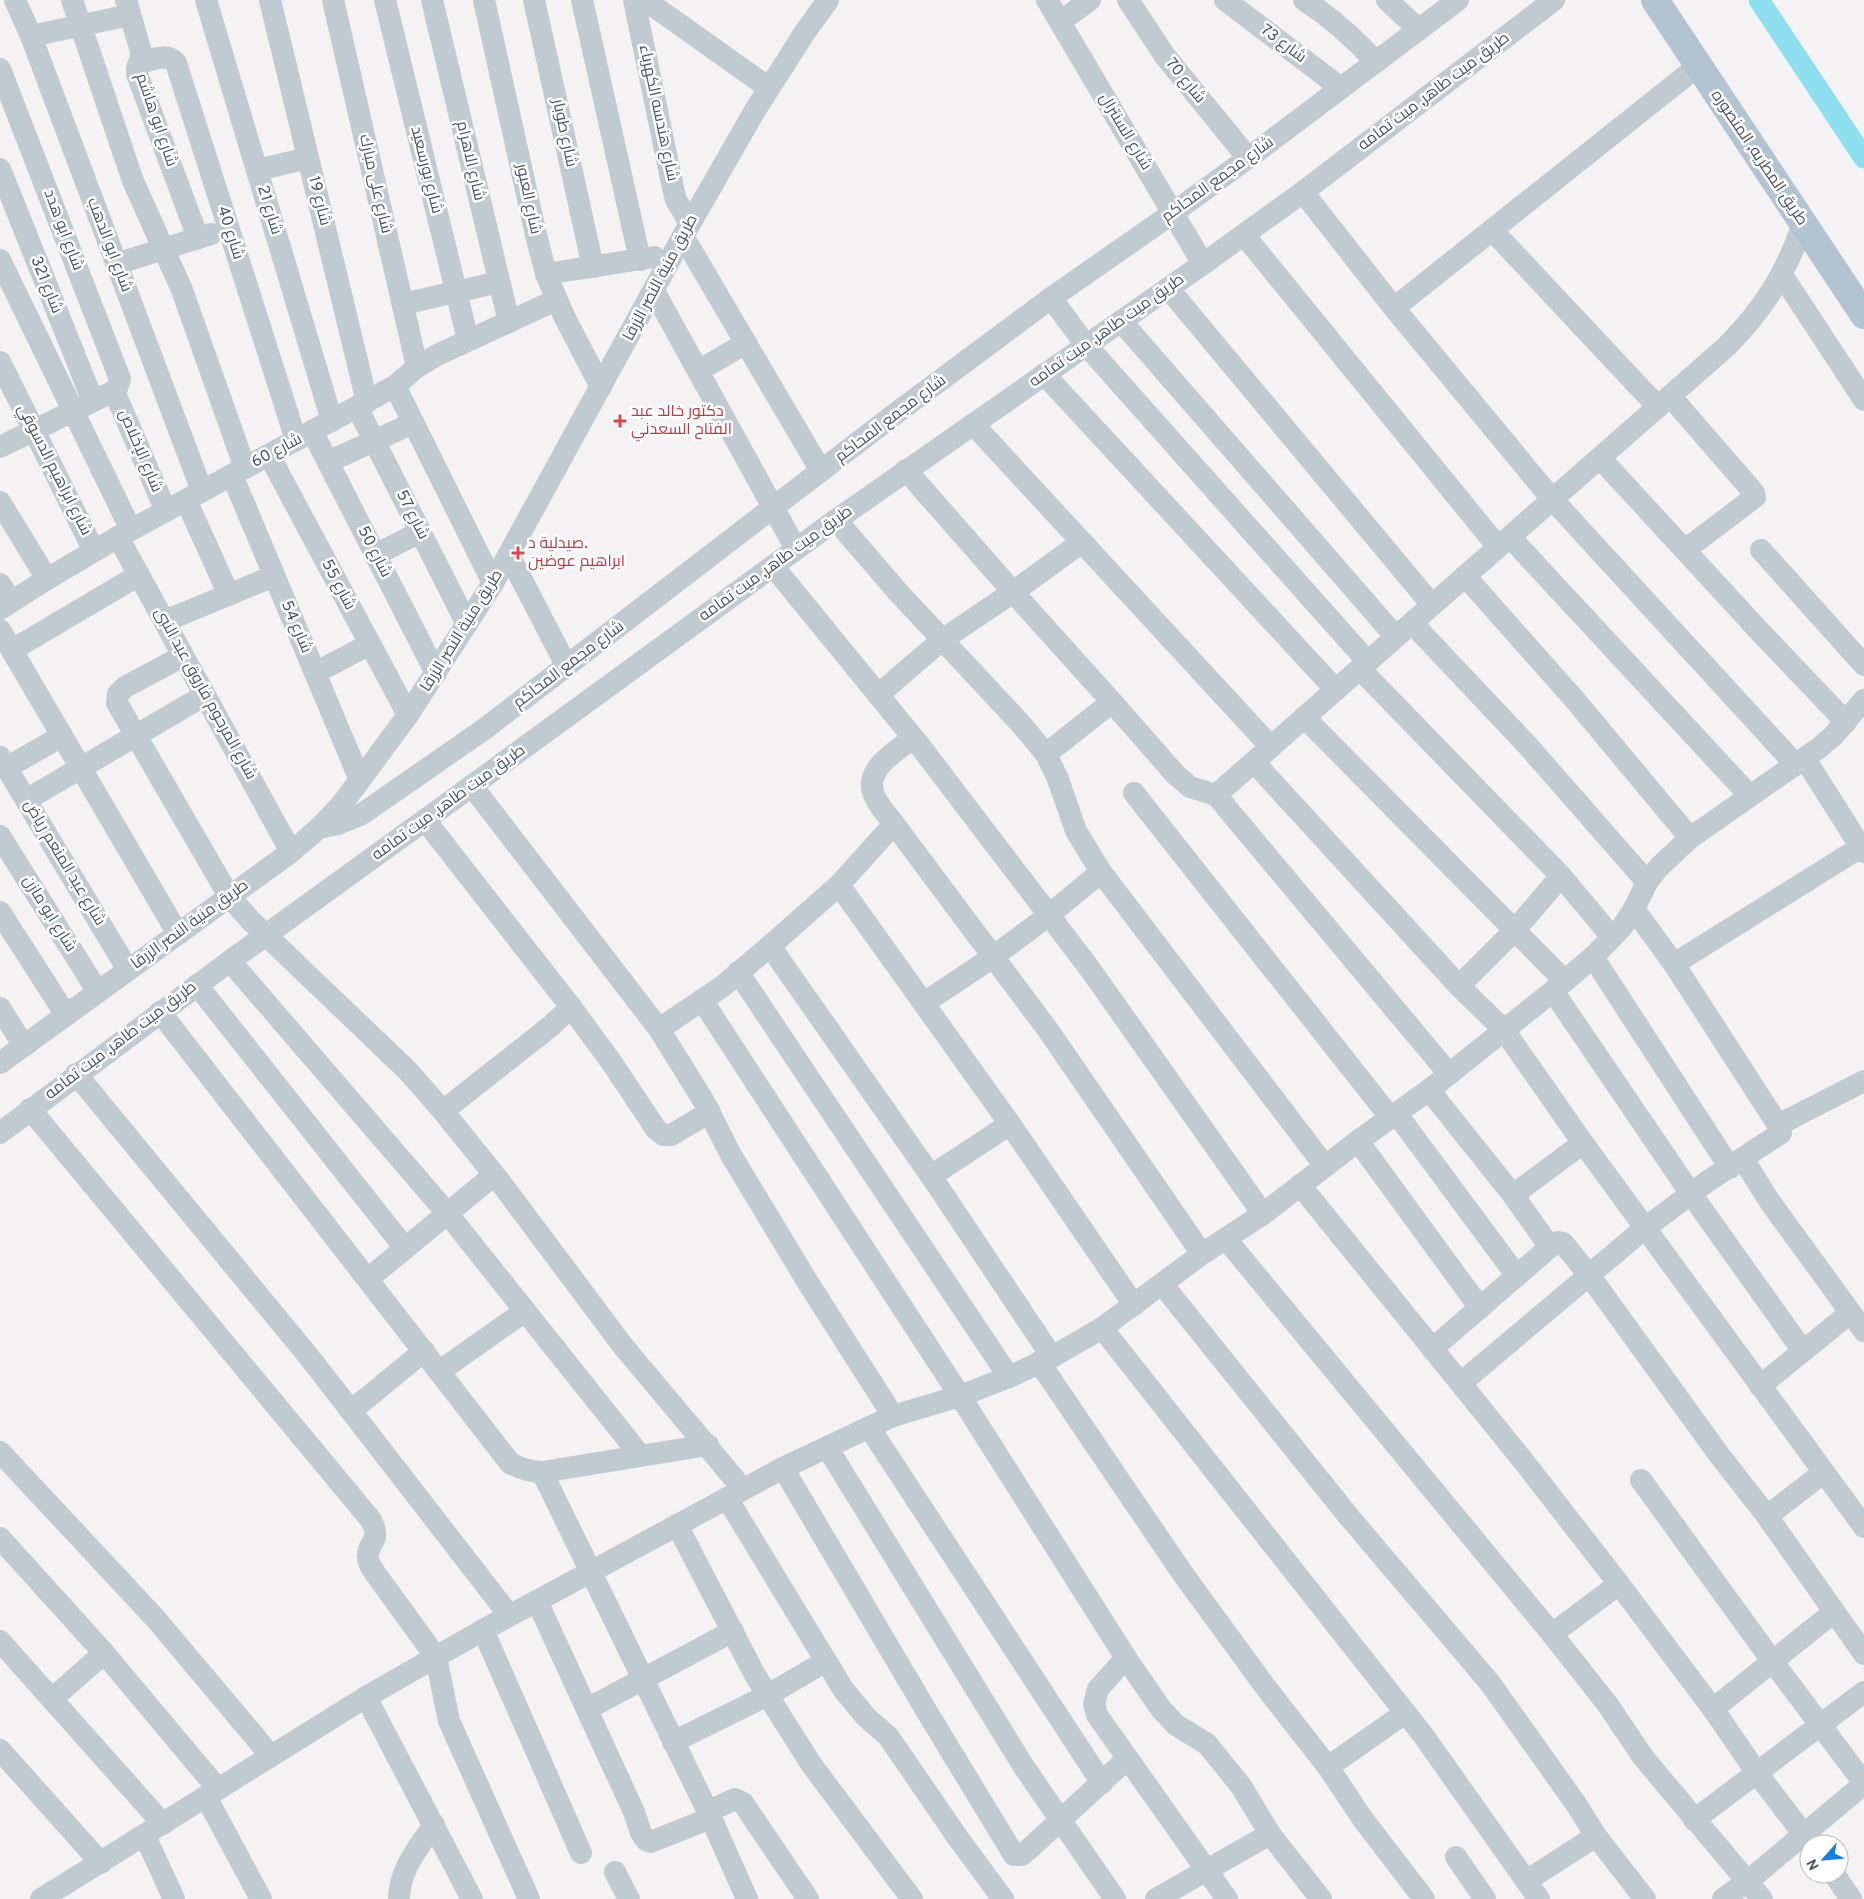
<svg xmlns="http://www.w3.org/2000/svg" width="1864" height="1899" font-family="Overpass,Cairo,sans-serif">
	<rect width="100%" height="100%" fill="#f4f2f2"/>
	<g fill="none" stroke-linecap="round" stroke-linejoin="round">
		<polyline stroke="#8ddfef" stroke-width="21" points="1759,0 1864,158"/>
		<g stroke="#c0cad1" stroke-width="22">
			<polyline points="15,0 31,36 202,491"/>
			<polyline points="72,0 133,181 182,290 245,468"/>
			<polyline points="126,0 142,55 137,68 137,74 198,238"/>
			<polyline points="206,0 332,421"/>
			<polyline points="270,0 367,402"/>
			<polyline points="333,0 417,367"/>
			<polyline points="385,0 468,340"/>
			<polyline points="432,0 509,322"/>
			<polyline points="484,0 536,235 546,274 564,316 601,387"/>
			<polyline points="534,0 593,267"/>
			<polyline points="582,0 640,260"/>
			<polyline points="634,0 673,188 676,200 690,223"/>
			<polyline points="645,0 769,88"/>
			<polyline points="1047,0 1203,264"/>
			<polyline points="1128,0 1165,56 1248,158"/>
			<polyline points="1225,0 1341,88"/>
			<path d="M1304,0C1332,18 1354,38 1376,62"/>
			<polyline points="1387,0 1419,30"/>
			<polyline points="1060,22 1090,0"/>
			<polyline points="31,36 130,15"/>
			<path d="M140,63C152,60 167,52 176,63L296,440"/>
			<polyline points="0,69 120,379 117,388 114,391 0,447"/>
			<polyline points="0,169 93,401"/>
			<polyline points="257,170 308,158"/>
			<polyline points="1303,192 1394,308 1552,499 1796,765"/>
			<polyline points="1492,230 1658,407"/>
			<polyline points="1244,235 1498,547"/>
			<polyline points="683,236 821,471"/>
			<polyline points="0,260 131,530"/>
			<polyline points="116,264 211,234"/>
			<polyline points="546,274 654,257"/>
			<polyline points="1782,275 1864,400"/>
			<polyline points="1168,288 1432,605"/>
			<polyline points="654,291 796,549"/>
			<polyline points="1051,298 1086,345 1368,662"/>
			<polyline points="403,304 499,282"/>
			<polyline points="1394,308 1698,66"/>
			<polyline points="1121,321 1396,637"/>
			<polyline points="0,362 94,551"/>
			<polyline points="698,371 746,343"/>
			<polyline points="1044,374 1336,690"/>
			<polyline points="395,386 493,583"/>
			<polyline points="114,391 166,511"/>
			<polyline points="1670,396 1749,487 1754,493 1755,497 1685,550"/>
			<polyline points="357,407 467,624"/>
			<polyline points="973,424 1271,747"/>
			<polyline points="312,431 436,673"/>
			<polyline points="269,455 408,715"/>
			<polyline points="1600,458 1763,635 1846,722"/>
			<polyline points="328,462 413,423"/>
			<polyline points="906,470 1013,592 1112,702 1046,754"/>
			<polyline points="232,475 360,780"/>
			<polyline points="186,500 229,595"/>
			<polyline points="0,502 47,579"/>
			<polyline points="836,520 897,591 1020,723 1046,754 1058,779 1076,831 1101,872 1325,1166"/>
			<polyline points="118,537 291,852"/>
			<polyline points="1510,537 1750,796"/>
			<polyline points="1761,550 1864,665"/>
			<polyline points="375,555 420,532"/>
			<polyline points="509,555 567,667"/>
			<polyline points="773,566 920,746 1090,969 1263,1214"/>
			<polyline points="1465,576 1575,700 1690,838"/>
			<polyline points="0,584 11,601"/>
			<polyline points="0,609 47,579 118,537 395,386 417,367 437,355 556,300"/>
			<polyline points="165,621 274,576"/>
			<polyline points="1412,623 1528,746 1647,882"/>
			<polyline points="0,630 178,934"/>
			<polyline points="12,650 139,575"/>
			<polyline points="183,656 125,687 118,694 117,703 229,896 251,921 408,1071 443,1111 501,1183 623,1346 743,1489"/>
			<polyline points="1360,669 1561,876 1612,937"/>
			<polyline points="315,673 370,644"/>
			<polyline points="878,695 942,640 1013,592 1082,542"/>
			<polyline points="1112,702 1176,775 1190,787 1216,795 1449,1074"/>
			<polyline points="1304,717 1565,981"/>
			<polyline points="0,757 128,970"/>
			<polyline points="1805,759 1864,852"/>
			<polyline points="1254,762 1459,986 1504,1030 1583,1143 1864,1527"/>
			<polyline points="6,768 62,736"/>
			<polyline points="472,786 659,1029 703,1100 731,1155 807,1281 893,1416"/>
			<polyline points="1134,793 1390,1117"/>
			<path d="M1216,795L1727,346C1765,307 1785,275 1803,224"/>
			<polyline points="26,800 205,695"/>
			<polyline points="425,820 571,1007"/>
			<polyline points="894,824 1048,1030 1202,1254"/>
			<polyline points="319,828 338,824 362,814 483,730 895,414 1051,298 1173,213 1248,158 1458,0"/>
			<polyline points="0,836 98,992"/>
			<polyline points="839,885 1010,1124 1134,1305"/>
			<polyline points="0,912 66,1015"/>
			<polyline points="770,946 931,1176 1052,1357"/>
			<polyline points="1593,957 1730,1168"/>
			<polyline points="230,961 447,1213 640,1455"/>
			<polyline points="1674,964 1864,845"/>
			<polyline points="738,972 1009,1377"/>
			<polyline points="197,985 405,1248"/>
			<polyline points="1459,986 1515,930 1561,876"/>
			<polyline points="1553,991 1691,1194 1803,1351"/>
			<polyline points="702,1000 960,1396 1126,1658 1161,1709 1176,1725 1207,1744 1241,1786 1270,1834 1321,1899"/>
			<polyline points="924,1003 993,957 1049,915 1101,872"/>
			<polyline points="0,1008 24,1046"/>
			<path d="M160,1012L510,1463C521,1469 530,1472 542,1472L708,1445"/>
			<path d="M659,1029L723,986L770,946L839,885L894,824C887,815 878,805 874,795C863,769 897,751 913,738"/>
			<polyline points="0,1063 291,852 319,828 341,805 360,780 408,715 493,583 683,236 754,112 805,32 828,0"/>
			<polyline points="76,1074 310,1358 509,1615"/>
			<polyline points="1429,1090 1513,1195 1550,1247 1558,1242 1563,1243 1589,1275 1720,1456 1767,1516 1864,1654"/>
			<path d="M30,1109L371,1520C383,1544 366,1541 368,1558C368,1563 372,1568 375,1573L436,1657L449,1721L529,1899"/>
			<polyline points="443,1111 551,1026 571,1007 612,1063 656,1129 663,1135 671,1135 710,1112"/>
			<polyline points="1396,1113 1517,1276"/>
			<polyline points="1778,1125 1864,1081"/>
			<polyline points="0,1133 230,961 425,820 836,520 1203,264 1303,192 1554,0"/>
			<polyline points="1358,1141 1480,1308"/>
			<polyline points="1743,1159 1770,1202 1864,1331"/>
			<polyline points="931,1176 1010,1124"/>
			<polyline points="1300,1185 1521,1458 1619,1584 1713,1709 1757,1773 1811,1844"/>
			<polyline points="1513,1195 1583,1143"/>
			<polyline points="1226,1239 1552,1634 1608,1705 1643,1757 1762,1899"/>
			<polyline points="368,1279 494,1175"/>
			<polyline points="1162,1284 1350,1518 1490,1683 1576,1804 1596,1836 1645,1899"/>
			<polyline points="1102,1328 1423,1735 1539,1899"/>
			<polyline points="1432,1349 1550,1247"/>
			<polyline points="1039,1362 1183,1574 1267,1689 1328,1767 1362,1818 1424,1899"/>
			<polyline points="440,1371 525,1311"/>
			<polyline points="1461,1383 1645,1228 1708,1181 1781,1133 1778,1125 1674,964 1634,909"/>
			<polyline points="1760,1386 1850,1313"/>
			<polyline points="351,1411 424,1351"/>
			<polyline points="869,1427 1102,1783"/>
			<polyline points="827,1447 1024,1767 1115,1899"/>
			<polyline points="0,1452 155,1618 271,1756"/>
			<polyline points="783,1468 927,1712 1014,1855 1022,1855 1029,1849 1127,1759"/>
			<polyline points="542,1472 711,1818 747,1899"/>
			<polyline points="1641,1480 1773,1662 1864,1783"/>
			<polyline points="727,1498 843,1689 866,1717 888,1736 958,1838 1003,1899"/>
			<polyline points="1767,1516 1823,1473"/>
			<polyline points="677,1525 755,1675 811,1764 912,1899"/>
			<polyline points="0,1538 104,1653 218,1789"/>
			<polyline points="537,1601 634,1812 641,1833 646,1840 651,1842 658,1839 711,1818"/>
			<polyline points="483,1630 581,1853"/>
			<polyline points="1552,1634 1619,1584"/>
			<polyline points="0,1641 163,1824"/>
			<polyline points="1126,1658 1098,1689 1094,1704 1097,1715 1227,1899"/>
			<polyline points="366,1697 472,1899"/>
			<polyline points="52,1699 104,1653"/>
			<polyline points="587,1709 733,1631"/>
			<polyline points="1713,1709 1834,1612"/>
			<polyline points="673,1742 768,1695 826,1661"/>
			<polyline points="0,1750 101,1863"/>
			<polyline points="1328,1767 1405,1713"/>
			<polyline points="206,1797 261,1899"/>
			<polyline points="707,1812 735,1799 743,1803 808,1899"/>
			<polyline points="1694,1820 1864,1692"/>
			<polyline points="145,1836 174,1899"/>
			<polyline points="1456,1857 1485,1899"/>
			<polyline points="615,1872 629,1899"/>
			<polyline points="1834,1874 1851,1899"/>
			<polyline points="1526,1881 1596,1836"/>
			<polyline points="41,1899 366,1697 483,1630 783,1468 893,1416 960,1396 1009,1377 1052,1357 1102,1328 1202,1254 1263,1214 1358,1141 1429,1090 1553,991 1593,957 1622,927 1634,909 1647,882 1659,867 1690,838 1819,748 1833,736 1864,700"/>
			<path d="M399,1899C399,1870 418,1848 434,1825"/>
			<polyline points="1156,1899 1270,1834"/>
			<polyline points="1723,1899 1748,1881 1864,1784"/>
		</g>
		<polyline stroke="#b2c3d1" stroke-width="28" points="1655,0 1864,315"/>
	</g>
	<g fill="#e0444e" stroke="#fff" stroke-width="2">
		<path d="M617.5 413.5h5v5h5v5h-5v5h-5v-5h-5v-5h5z"/>
		<path d="M515.5 545.5h5v5h5v5h-5v5h-5v-5h-5v-5h5z"/>
	</g>
	<g text-anchor="middle" dominant-baseline="central" stroke-width="5" stroke-linejoin="round" paint-order="stroke">
		<g font-size="16" fill="#495660" stroke="#fff">
			<text transform="translate(1283 44) rotate(37)">شارع 73</text>
			<text transform="translate(1185 81) rotate(51)">شارع 70</text>
			<text transform="translate(1434 92) rotate(-37)">طريق ميت طاهر, ميت تمامه</text>
			<text transform="translate(658 113) rotate(78)">شارع هندسه الكهرباء</text>
			<text transform="translate(156 120) rotate(71)">شارع ابو هاشم</text>
			<text transform="translate(1125 132) rotate(59)">شارع السنترال</text>
			<text transform="translate(564 133) rotate(78)">شارع طوبار</text>
			<text transform="translate(1759 158) rotate(56)">طريق المطريه, المنصوره</text>
			<text transform="translate(470 161) rotate(77)">شارع الاهرام</text>
			<text transform="translate(426 170) rotate(76)">شارع بورسعيد</text>
			<text transform="translate(1218 180) rotate(-36)">شارع مجمع المحاكم</text>
			<text transform="translate(375 184) rotate(77)">شارع على مبارك</text>
			<text transform="translate(528 199) rotate(78)">شارع العبور</text>
			<text transform="translate(319 201) rotate(76)">شارع 19</text>
			<text transform="translate(269 210) rotate(73)">شارع 21</text>
			<text transform="translate(63 230) rotate(69)">شارع ابو هدد</text>
			<text transform="translate(230 233) rotate(72)">شارع 40</text>
			<text transform="translate(109 245) rotate(69)">شارع ابو الدهب</text>
			<text transform="translate(661 278) rotate(-62)">طريق منية النصر الزرقا</text>
			<text transform="translate(46 285) rotate(68)">شارع 321</text>
			<text transform="translate(1107 331) rotate(-35)">طريق ميت طاهر, ميت تمامه</text>
			<text transform="translate(891 419) rotate(-37)">شارع مجمع المحاكم</text>
			<text transform="translate(140 451) rotate(67)">شارع الإخلاص</text>
			<text transform="translate(277 451) rotate(-28)">شارع 60</text>
			<text transform="translate(54 470) rotate(63)">شارع ابراهيم الدسوقي</text>
			<text transform="translate(412 515) rotate(63)">شارع 57</text>
			<text transform="translate(374 552) rotate(63)">شارع 50</text>
			<text transform="translate(776 564) rotate(-36)">طريق ميت طاهر, ميت تمامه</text>
			<text transform="translate(338 585) rotate(62)">شارع 55</text>
			<text transform="translate(296 627) rotate(67)">شارع 54</text>
			<text transform="translate(462 631) rotate(-58)">طريق منية النصر الزرقا</text>
			<text transform="translate(569 665) rotate(-37)">شارع مجمع المحاكم</text>
			<text transform="translate(205 694) rotate(61)">شارع المرحوم فاروق عبد النبى</text>
			<text transform="translate(449 803) rotate(-36)">طريق ميت طاهر, ميت تمامه</text>
			<text transform="translate(64 863) rotate(59)">شارع عبد المنعم رياض</text>
			<text transform="translate(49 914) rotate(58)">شارع ابو مازن</text>
			<text transform="translate(190 925) rotate(-36)">طريق منية النصر الزرقا</text>
			<text transform="translate(121 1041) rotate(-37)">طريق ميت طاهر, ميت تمامه</text>
		</g>
		<g font-size="16" fill="#be3a42" stroke="#fff" text-anchor="start">
			<text x="631" y="412">دكتور خالد عبد<tspan x="631" dy="18">الفتاح السعدني</tspan></text>
			<text x="528" y="544">صيدلية د.<tspan x="528" dy="18">ابراهيم عوضين</tspan></text>
		</g>
	</g>
	<g transform="translate(1824 1859) rotate(243)"><circle r="24" fill="#ffffff" stroke="#b6bbbf"/>
	<path d="M0-4L9 19L0 12L-9 19Z" fill="#167cea"/>
	<text y="-8" font-size="14" font-weight="bold" text-anchor="middle" fill="#495660">N</text>
	</g>
</svg>
